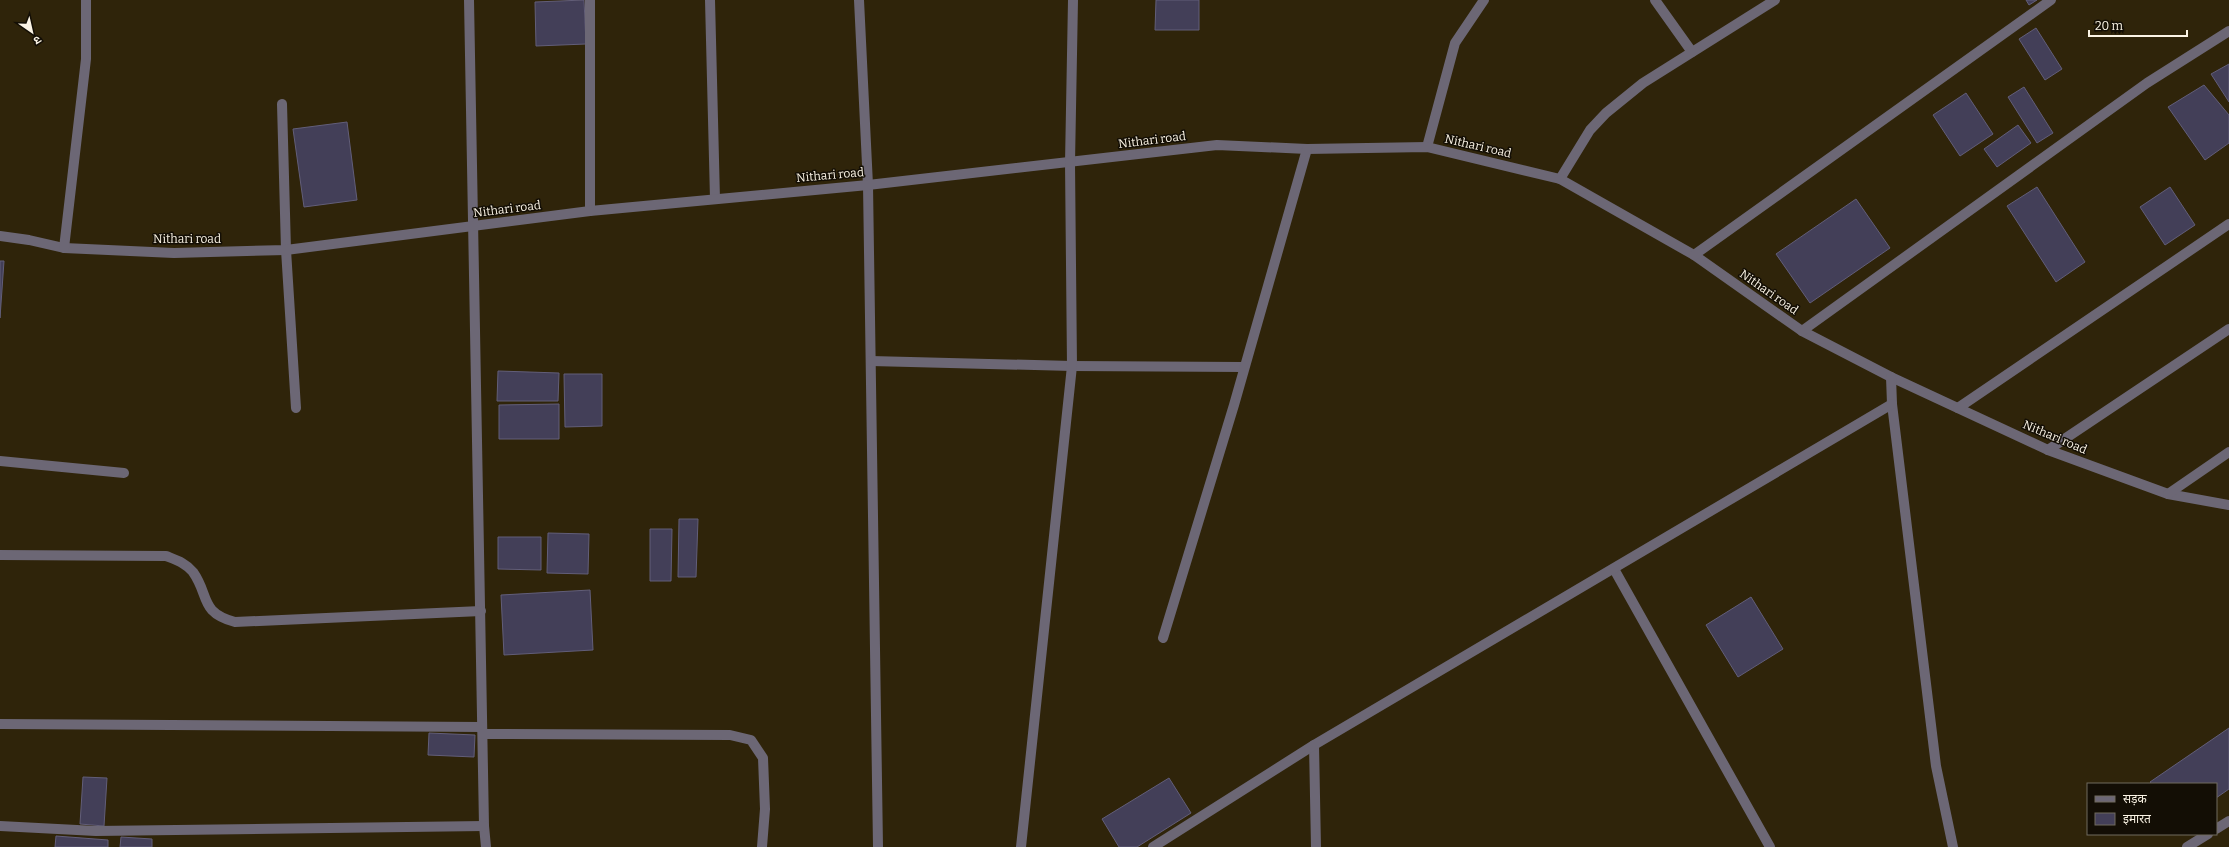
<svg xmlns="http://www.w3.org/2000/svg" width="2229" height="847" font-family="Bitter,'Noto Sans Devanagari',serif">
	<rect width="100%" height="100%" fill="#2f240a"/>
	<g fill="#433f58" stroke="#625e79">
		<polygon points="584,0 586,44 536,46 535,2"/>
		<polygon points="1156,0 1199,0 1199,30 1155,30"/>
		<polygon points="2026,0 2037,0 2029,5"/>
		<polygon points="2036,28 2062,69 2045,80 2019,39"/>
		<polygon points="2229,64 2229,102 2211,74"/>
		<polygon points="2204,85 2229,115 2229,143 2205,160 2168,107"/>
		<polygon points="2024,87 2053,133 2037,143 2008,97"/>
		<polygon points="1966,93 1993,134 1960,156 1933,115"/>
		<polygon points="347,122 357,200 304,207 293,129"/>
		<polygon points="2018,125 2031,143 1997,167 1984,149"/>
		<polygon points="2037,187 2085,262 2056,282 2007,206"/>
		<polygon points="2170,187 2195,225 2165,245 2140,207"/>
		<polygon points="1856,199 1890,248 1810,303 1776,254"/>
		<polygon points="0,261 4,261 0,318"/>
		<polygon points="498,371 559,373 558,401 497,401"/>
		<polygon points="564,374 602,374 602,426 565,427"/>
		<polygon points="559,404 559,439 499,439 499,405"/>
		<polygon points="679,519 698,519 696,577 678,577"/>
		<polygon points="650,529 672,529 671,581 650,581"/>
		<polygon points="548,533 589,534 588,574 547,573"/>
		<polygon points="498,537 541,537 541,570 498,569"/>
		<polygon points="590,590 593,650 504,655 501,595"/>
		<polygon points="1751,597 1783,649 1738,677 1706,625"/>
		<polygon points="2229,728 2229,789 2216,798 2216,784 2152,784 2150,782"/>
		<polygon points="429,733 475,735 474,757 428,755"/>
		<polygon points="83,777 107,778 104,826 80,824"/>
		<polygon points="1169,778 1191,813 1137,847 1119,847 1102,819"/>
		<polygon points="56,836 108,840 108,847 55,847"/>
		<polygon points="121,837 152,839 152,847 120,847"/>
	</g>
	<g fill="none" stroke-linecap="round" stroke-linejoin="round">
		<polyline stroke="#6c6775" stroke-width="10" points="0,461 124,473"/>
		<g stroke="#6c6775" stroke-width="10">
			<polyline points="469,0 484,826 486,847"/>
			<polyline points="710,0 715,199"/>
			<polyline points="859,0 868,185 878,847"/>
			<polyline points="1655,0 1692,52"/>
			<polyline points="282,104 286,250 296,408"/>
			<polyline points="1427,147 1455,43 1484,0"/>
			<polyline points="1560,179 1590,130 1606,113 1643,83 1775,0"/>
			<polyline points="590,211 590,0"/>
			<polyline points="0,236 29,240 64,248 174,253 286,250 590,211 868,185 1217,145 1307,149 1427,147 1560,179 1694,255 1802,331 1891,377 2048,450 2168,494 2229,505"/>
			<polyline points="64,248 86,59 86,0"/>
			<polyline points="1694,255 2051,0"/>
			<polyline points="1802,331 2147,83 2229,31"/>
			<polyline points="871,361 1072,366 1243,367"/>
			<polyline points="1891,377 1892,404 1936,766 1953,847"/>
			<polyline points="1958,408 2229,224"/>
			<polyline points="2048,450 2229,329"/>
			<polyline points="2168,494 2229,452"/>
			<path d="M0,555L166,556C176,560 186,563 193,572C210,596 199,612 235,622L481,611"/>
			<polyline points="1614,569 1770,847"/>
			<polyline points="1163,638 1234,405 1307,149"/>
			<polyline points="0,724 482,727"/>
			<polyline points="483,734 730,735 751,740 763,758 765,809 762,847"/>
			<polyline points="1314,745 1316,847"/>
			<polyline points="0,826 96,831 484,826"/>
			<polyline points="2216,829 2229,821"/>
			<polyline points="1021,847 1072,366 1070,163 1073,0"/>
			<polyline points="1153,847 1314,745 1892,404"/>
			<polyline points="2187,847 2208,834"/>
		</g>
	</g>
	<g text-anchor="middle" dominant-baseline="central" stroke-width="3" stroke-linejoin="round" paint-order="stroke">
		<g font-size="12" fill="#fbf4e5" stroke="#130e05">
			<text transform="translate(1152 140) rotate(-7)">Nithari road</text>
			<text transform="translate(1478 146) rotate(13)">Nithari road</text>
			<text transform="translate(830 175) rotate(-5)">Nithari road</text>
			<text transform="translate(507 209) rotate(-7)">Nithari road</text>
			<text x="187" y="239">Nithari road</text>
			<text transform="translate(1769 292) rotate(35)">Nithari road</text>
			<text transform="translate(2055 437) rotate(23)">Nithari road</text>
		</g>
	</g>
	<rect x="2087" y="783" width="130" height="52" fill="#130e05" stroke="#706a5f"/>
	<rect x="2095" y="796" width="20" height="6" fill="#6c6775" stroke="#706a5f"/>
	<text x="2123" y="803" font-size="12" fill="#fbf4e5">सड़क</text>
	<rect x="2095" y="813" width="20" height="12" fill="#433f58" stroke="#706a5f"/>
	<text x="2123" y="823" font-size="12" fill="#fbf4e5">इमारत</text>
	<g transform="translate(32 32) rotate(146)" stroke="#130e05" stroke-width="3" paint-order="stroke">
	<path d="M0-3L7 15L0 10L-7 15Z" fill="#fbf4e5"/>
	<text y="-6" font-size="11" font-weight="bold" text-anchor="middle" fill="#fbf4e5">उ</text>
	</g>
	<path d="M2089 30v6h98v-6" fill="none" stroke="#fbf4e5" stroke-width="2"/>
	<text x="2095" y="30" font-size="12" fill="#fbf4e5" stroke="#130e05" stroke-width="3" paint-order="stroke">20 m</text>
</svg>
